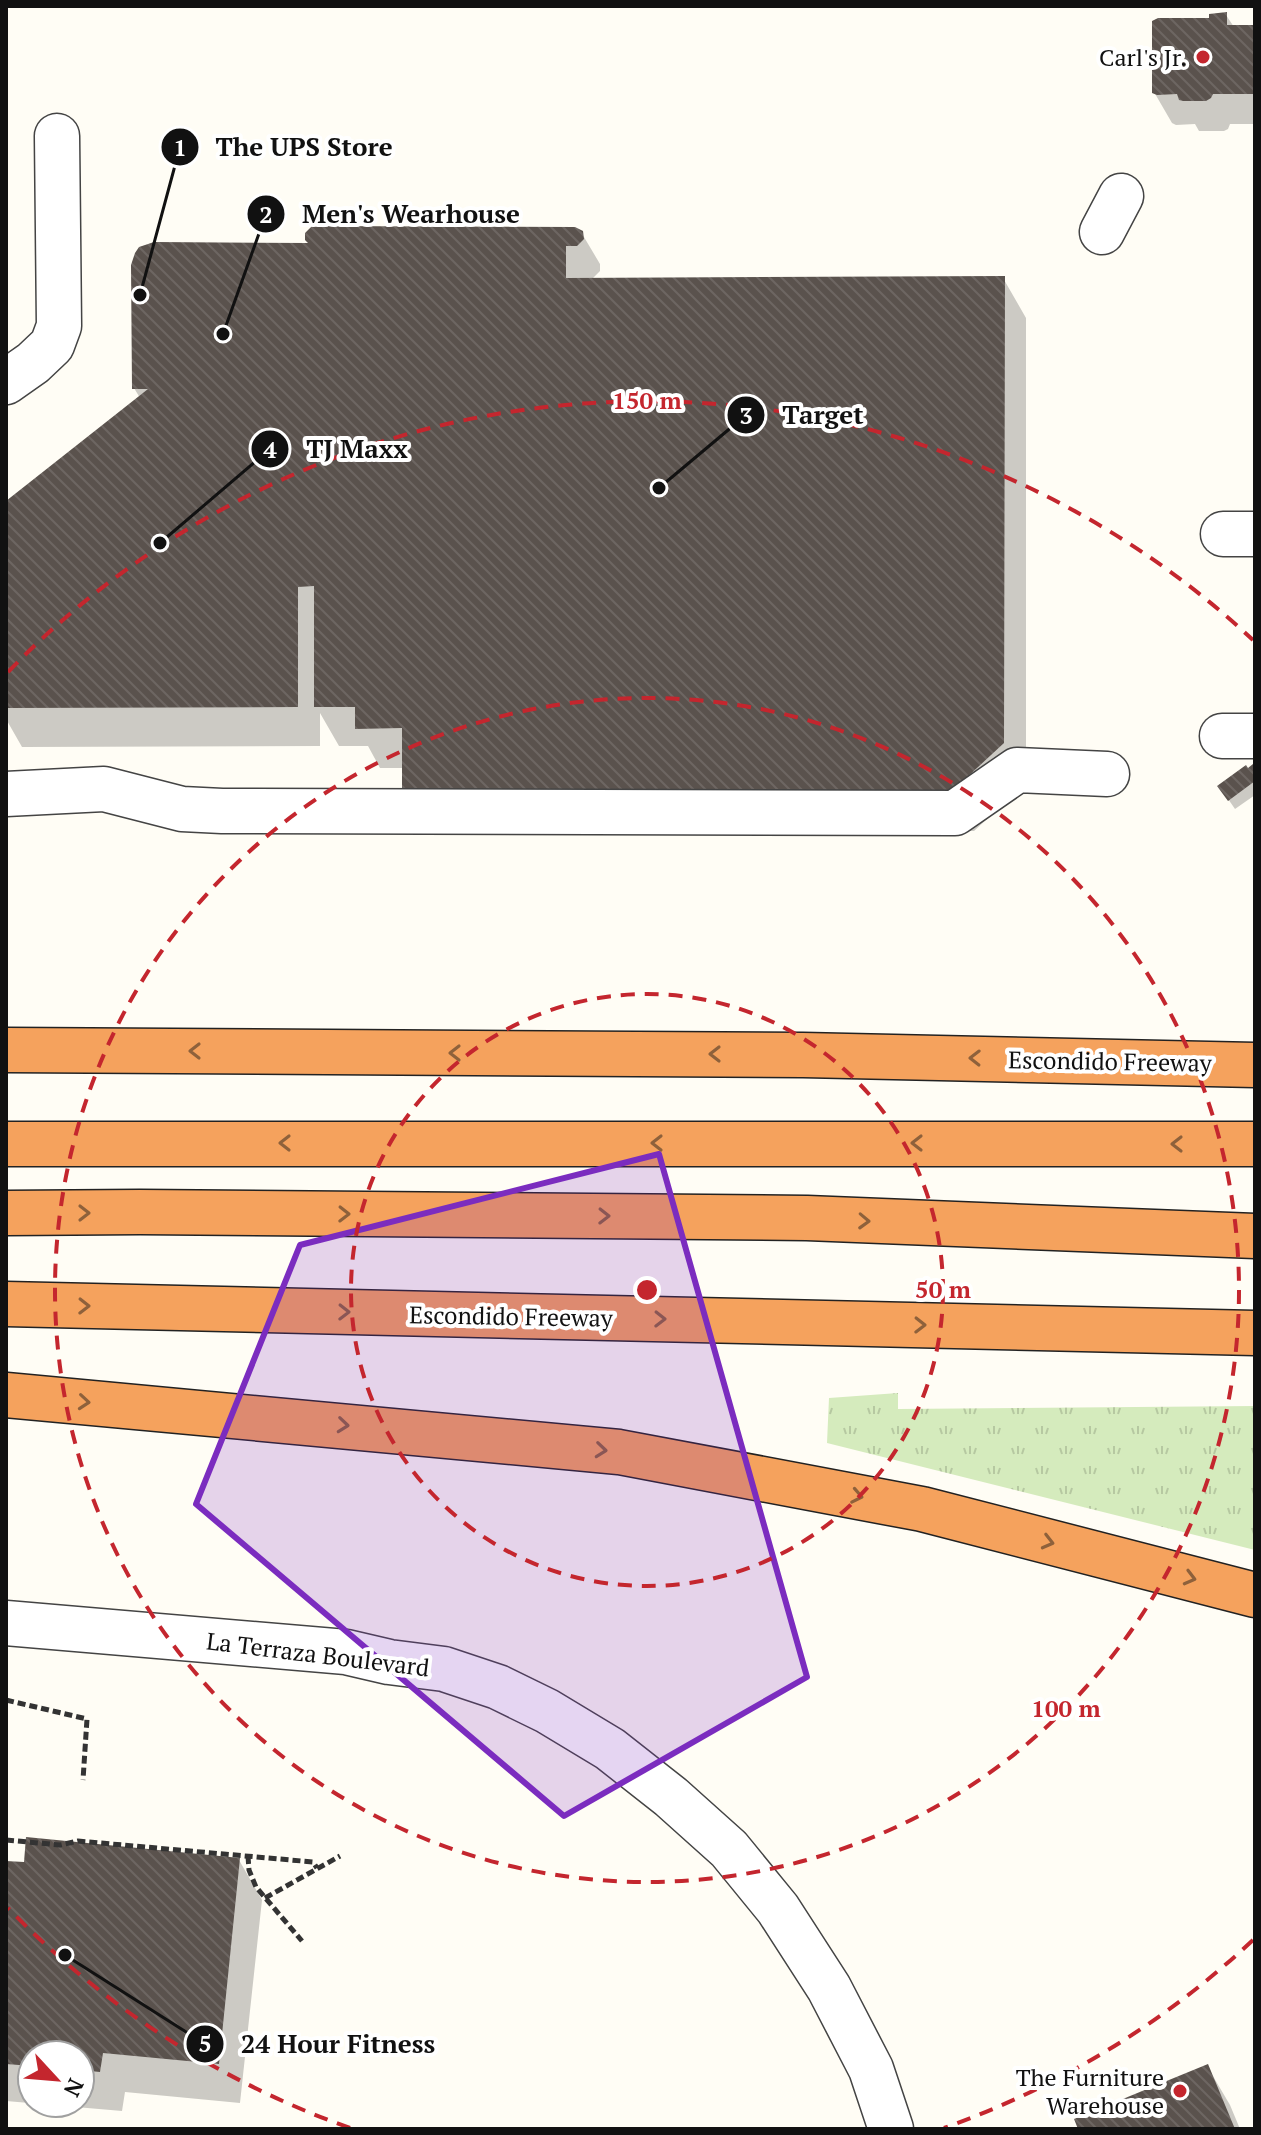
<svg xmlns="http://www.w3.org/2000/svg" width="1261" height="2135" font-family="'PT Serif',serif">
	<defs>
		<pattern id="grass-tufts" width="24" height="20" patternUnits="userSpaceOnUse" patternTransform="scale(2)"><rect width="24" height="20" fill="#d5ebbd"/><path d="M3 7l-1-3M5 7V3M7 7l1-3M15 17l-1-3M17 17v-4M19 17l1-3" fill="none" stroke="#b6c8a1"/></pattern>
		<pattern id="building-back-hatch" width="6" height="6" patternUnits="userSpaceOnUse" patternTransform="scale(2)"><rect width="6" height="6" fill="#5a524d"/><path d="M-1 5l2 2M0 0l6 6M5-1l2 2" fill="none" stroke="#6d6662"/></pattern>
	</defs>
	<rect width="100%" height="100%" fill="#fffdf5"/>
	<polygon fill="url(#grass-tufts)" points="898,1393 898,1409 1255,1406 1255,1550 827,1443 829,1398"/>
	<g fill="#0003" fill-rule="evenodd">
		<polygon points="1226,15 1234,27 1255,27 1255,124 1230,124 1228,129 1224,131 1199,131 1195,124 1176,125 1172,123 1154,92 1210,20"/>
		<polygon points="581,232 600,264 600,271 591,280 1003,278 1026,318 1026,783 974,831 426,834 404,794 404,768 380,768 368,746 339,746 320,713 320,746 22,747 6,719 6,503 140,398 134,388 311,246"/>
		<polygon points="1255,771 1255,795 1235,809 1226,796"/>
		<path d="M239,1860L262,1900L240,2103L125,2092L122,2111L6,2101V1863ZM32,2055H80V2103H32Z"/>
		<polygon points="1207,2066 1230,2105 1240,2129 1080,2129"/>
	</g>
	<g fill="url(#building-back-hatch)">
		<polygon points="1227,12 1227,25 1255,25 1255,94 1213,94 1211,98 1206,101 1183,101 1179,100 1177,94 1157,95 1152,93 1152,21 1158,18 1209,18 1209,14"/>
		<polygon points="312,226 575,227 583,231 584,239 577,246 566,246 566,278 1005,276 1004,743 951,792 402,795 402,728 355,729 355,707 314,707 314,586 298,587 298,707 6,708 6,501 148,389 132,389 131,265 135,253 139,247 154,242 308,243 305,240 305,233"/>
		<polygon points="1253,764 1255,767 1255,781 1228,801 1217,786 1246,765 1248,768"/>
		<polygon points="26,1837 240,1858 219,2064 103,2053 100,2072 80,2070 80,2055 32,2055 32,2066 6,2064 6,1861 24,1862"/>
		<polygon points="1208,2064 1235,2129 1078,2129 1074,2119"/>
	</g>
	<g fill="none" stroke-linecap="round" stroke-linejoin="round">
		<g stroke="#444" stroke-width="47">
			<g id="minor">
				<polyline points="1102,232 1121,196"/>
				<polyline points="6,382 33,363 52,345 59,326 57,136"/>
				<polyline points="1223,534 1255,534"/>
				<polyline points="1222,736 1255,736"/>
				<polyline points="6,794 104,789 182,809 222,811 955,813 1017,770 1107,774"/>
				<polyline points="6,1623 346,1652 389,1662 444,1669 498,1687 547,1711 610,1749 671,1797 729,1849 778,1909 829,1988 871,2069 891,2129"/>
			</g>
		</g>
		<g stroke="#222" stroke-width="47">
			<g id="highway">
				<polyline points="6,1050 803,1055 1255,1065"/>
				<polyline points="6,1144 1255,1144"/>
				<polyline points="6,1213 140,1212 807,1218 1255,1236"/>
				<polyline points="6,1304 1255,1333"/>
				<polyline points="6,1395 619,1452 922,1509 1255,1595"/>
			</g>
		</g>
		<g stroke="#333" stroke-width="5" stroke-dasharray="8 4" stroke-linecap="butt">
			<polyline points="6,1700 87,1719 83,1780"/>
			<polyline points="6,1840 60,1845 78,1841 313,1862 317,1868"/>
			<polyline points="248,1856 249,1870 256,1887 302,1941"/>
			<polyline points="265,1898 340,1856"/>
		</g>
		<use href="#minor" stroke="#fff" stroke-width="44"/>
		<use href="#highway" stroke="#f5a25d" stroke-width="44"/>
	</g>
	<defs><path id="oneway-chevron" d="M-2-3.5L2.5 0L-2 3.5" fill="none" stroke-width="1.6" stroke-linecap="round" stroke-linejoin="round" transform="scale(2)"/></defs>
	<g stroke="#8e613b">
		<use href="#oneway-chevron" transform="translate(195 1051) rotate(-180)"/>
		<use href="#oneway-chevron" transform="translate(455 1053) rotate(-180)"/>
		<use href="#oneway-chevron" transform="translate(715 1054) rotate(-180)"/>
		<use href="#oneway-chevron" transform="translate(975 1058) rotate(-179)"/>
		<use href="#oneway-chevron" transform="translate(285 1143) rotate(180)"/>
		<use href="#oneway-chevron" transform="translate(657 1143) rotate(180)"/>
		<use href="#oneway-chevron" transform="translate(917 1143) rotate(180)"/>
		<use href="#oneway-chevron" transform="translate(1177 1144) rotate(-180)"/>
		<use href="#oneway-chevron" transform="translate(84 1213)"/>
		<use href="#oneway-chevron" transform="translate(344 1214) rotate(1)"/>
		<use href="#oneway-chevron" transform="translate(604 1216) rotate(1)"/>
		<use href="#oneway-chevron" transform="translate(864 1221) rotate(2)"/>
		<use href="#oneway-chevron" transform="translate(84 1306) rotate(1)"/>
		<use href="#oneway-chevron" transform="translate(344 1312) rotate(1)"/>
		<use href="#oneway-chevron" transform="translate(660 1319) rotate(1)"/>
		<use href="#oneway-chevron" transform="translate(920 1325) rotate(1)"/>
		<use href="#oneway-chevron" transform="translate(84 1402) rotate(5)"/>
		<use href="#oneway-chevron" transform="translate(343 1425) rotate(6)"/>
		<use href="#oneway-chevron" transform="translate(601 1450) rotate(6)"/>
		<use href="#oneway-chevron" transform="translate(857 1496) rotate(11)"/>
		<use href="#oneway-chevron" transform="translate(1048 1542) rotate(14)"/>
		<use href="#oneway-chevron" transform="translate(1190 1578) rotate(15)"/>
	</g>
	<path fill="#7b2cbf" fill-opacity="0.2" stroke="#7b2cbf" stroke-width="6" stroke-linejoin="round" d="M659,1154L807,1677L564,1816L196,1504L300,1245Z"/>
	<g fill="none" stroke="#c4262e" stroke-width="4" stroke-dasharray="14 10">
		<circle cx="647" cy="1290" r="296"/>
		<circle cx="647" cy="1290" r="592"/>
		<path d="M1253 1940A889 889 0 0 1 944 2128M350 2128A889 889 0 0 1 8 1908M8 672A889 889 0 0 1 1253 640"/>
	</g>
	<g fill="#c4262e" stroke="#fff" stroke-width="3">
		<circle cx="1203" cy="57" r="8"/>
		<circle cx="1180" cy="2091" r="8"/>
	</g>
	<g text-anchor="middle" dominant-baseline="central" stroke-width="8" stroke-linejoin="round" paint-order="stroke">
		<g font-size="24" fill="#111" stroke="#fff" text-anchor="end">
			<text x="1187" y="57">Carl's Jr.</text>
			<text x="1164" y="2077">The Furniture<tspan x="1164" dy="28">Warehouse</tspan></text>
		</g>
		<g font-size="24" fill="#111" stroke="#fff">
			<text transform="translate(1110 1061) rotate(1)">Escondido Freeway</text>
			<text transform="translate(511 1316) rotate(1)">Escondido Freeway</text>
			<text transform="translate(318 1654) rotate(7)">La Terraza Boulevard</text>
		</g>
	</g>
	<circle cx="647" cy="1290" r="12" fill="#c4262e" stroke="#fff" stroke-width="4"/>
	<g font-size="24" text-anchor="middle" font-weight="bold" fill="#c4262e" stroke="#fff" stroke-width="8" stroke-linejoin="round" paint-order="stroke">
		<text x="647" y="409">150 m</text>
		<text x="943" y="1298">50 m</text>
		<text x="1066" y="1717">100 m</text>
	</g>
	<path fill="none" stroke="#111" stroke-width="3" d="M140 295L180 147M223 334L266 214M659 488L746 415M160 543L270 449M65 1955L205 2044"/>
	<g fill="#111" stroke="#fff" stroke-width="3">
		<circle cx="140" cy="295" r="8"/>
		<circle cx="223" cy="334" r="8"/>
		<circle cx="659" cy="488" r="8"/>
		<circle cx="160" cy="543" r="8"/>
		<circle cx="65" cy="1955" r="8"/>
		<circle cx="180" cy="147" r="20"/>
		<circle cx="266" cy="214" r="20"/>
		<circle cx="746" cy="415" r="20"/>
		<circle cx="270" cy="449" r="20"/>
		<circle cx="205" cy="2044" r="20"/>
	</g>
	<g font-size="24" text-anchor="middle" font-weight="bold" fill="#fff">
		<text x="180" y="156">1</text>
		<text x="266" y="223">2</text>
		<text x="746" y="424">3</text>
		<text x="270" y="458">4</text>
		<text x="205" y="2052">5</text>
	</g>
	<g font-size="26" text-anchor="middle" font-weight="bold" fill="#111" stroke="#fff" stroke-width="8" stroke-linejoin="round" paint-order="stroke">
		<text x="304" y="156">The UPS Store</text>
		<text x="411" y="223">Men's Wearhouse</text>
		<text x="823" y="424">Target</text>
		<text x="357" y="458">TJ Maxx</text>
		<text x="338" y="2053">24 Hour Fitness</text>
	</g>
	<rect width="1261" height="2135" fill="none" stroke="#111111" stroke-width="16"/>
	<g transform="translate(56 2079) rotate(116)"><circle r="38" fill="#ffffff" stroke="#a0a0a0" stroke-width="2"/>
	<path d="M0-6L14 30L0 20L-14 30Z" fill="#c4262e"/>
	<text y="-12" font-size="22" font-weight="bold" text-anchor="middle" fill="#111111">N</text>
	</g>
</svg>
